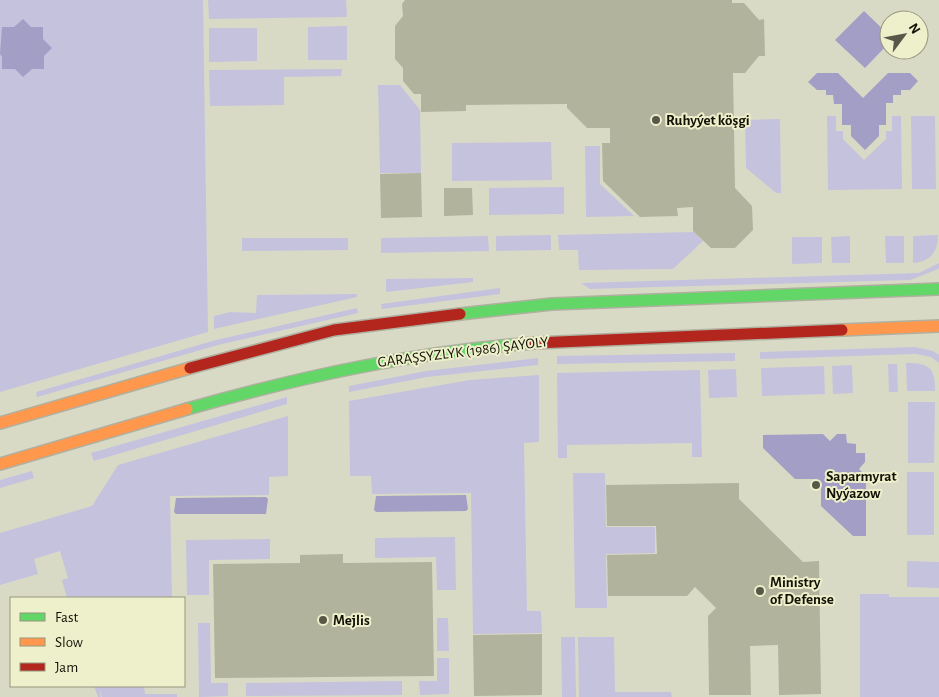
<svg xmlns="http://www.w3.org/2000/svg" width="939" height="697" font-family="'Alegreya Sans',sans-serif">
	<rect width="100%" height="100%" fill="#d9dac6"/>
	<g fill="#c5c2de">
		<polygon points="0,0 203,0 208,332 0,392"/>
		<polygon points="208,0 346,0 347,17 209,19"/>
		<polygon points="347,26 347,60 308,60 308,27"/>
		<polygon points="209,28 257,28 257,61 209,62"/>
		<polygon points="342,69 341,76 284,77 284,105 210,106 209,70"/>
		<polygon points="378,85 400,85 420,110 421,173 380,173"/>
		<polygon points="827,116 836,116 836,131 843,131 843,139 864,160 886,139 886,131 892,131 892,116 901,116 902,189 828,190"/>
		<polygon points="911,116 935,116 936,189 912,189"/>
		<polygon points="780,119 781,193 776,193 746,168 745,120"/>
		<polygon points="551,142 552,180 452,181 452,143"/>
		<polygon points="585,146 600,146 600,184 634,216 586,217"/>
		<polygon points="564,187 564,214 489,215 489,188"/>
		<polygon points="694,232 703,241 673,269 579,270 578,250 559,250 558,235"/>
		<polygon points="551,235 551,250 496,251 496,236"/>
		<path d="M938,235C938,251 931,262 913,263V236Z"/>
		<polygon points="488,236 489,251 381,253 381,238"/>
		<polygon points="850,236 850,263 832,263 831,237"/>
		<polygon points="885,236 904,236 904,263 886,263"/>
		<polygon points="792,237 822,237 822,263 792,264"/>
		<polygon points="242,238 348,238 348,250 242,251"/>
		<polygon points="939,263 939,268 936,270 910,280 590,289 581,283 919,273"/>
		<polygon points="473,278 473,282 386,292 386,279"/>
		<polygon points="500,288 500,294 382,309 381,304"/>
		<polygon points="357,294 357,297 214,329 214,316 230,312 256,313 257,295"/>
		<polygon points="357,308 358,313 218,345 37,397 36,392 216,340"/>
		<polygon points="915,347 933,351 939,355 939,363 931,357 916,354 760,359 760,352"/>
		<polygon points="735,353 735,361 557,364 557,356"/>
		<polygon points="538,358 538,365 427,377 349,392 349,386 426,371"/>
		<path d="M906,363C930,363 935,368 935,391H907Z"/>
		<polygon points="888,364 897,364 898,392 889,392"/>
		<polygon points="852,365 853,393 833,394 832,366"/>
		<polygon points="824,366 825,394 762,396 761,368"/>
		<polygon points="736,369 737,397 709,398 708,370"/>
		<polygon points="700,370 702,457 692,457 692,443 567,445 567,458 558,458 557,373"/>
		<polygon points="539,375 539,442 524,443 527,611 541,611 542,633 473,634 471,493 372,494 371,476 350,476 349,401 470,380"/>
		<polygon points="287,397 287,404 94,461 91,453"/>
		<polygon points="908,402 935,402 934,463 908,463"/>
		<polygon points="288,416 288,476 269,477 269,495 170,496 172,598 67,598 62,580 68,578 60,551 34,559 38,574 0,585 0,533 92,506 118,465"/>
		<polygon points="32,471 34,478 0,488 0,480"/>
		<rect x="907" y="472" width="27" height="63"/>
		<polygon points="573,473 605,473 606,527 655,527 655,553 606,554 607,608 575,608"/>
		<polygon points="455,537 456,590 437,590 436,557 375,558 375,538"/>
		<polygon points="270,539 270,559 209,560 209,595 187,595 186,540"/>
		<polygon points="907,561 939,562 939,588 907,587"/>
		<polygon points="860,594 889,594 889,597 939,597 939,697 860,697"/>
		<polygon points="437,618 448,618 449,651 437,651"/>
		<polygon points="198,623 210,623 211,683 228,683 228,696 199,697"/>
		<polygon points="561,637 575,637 576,697 562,697"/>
		<polygon points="578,637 614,637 615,692 671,692 672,697 579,697"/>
		<polygon points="437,658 449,658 449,694 420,695 419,681 437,681"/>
		<polygon points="402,681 402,695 246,696 246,683"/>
		<polygon points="94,686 144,686 145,694 177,694 177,697 102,697 99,688 101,697 98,697"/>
	</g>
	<g fill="#a29ec6">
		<polygon points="864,11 889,35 889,43 865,68 835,40"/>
		<polygon points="23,19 31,27 43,27 43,39 52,48 44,56 44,69 32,69 23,77 15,69 2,69 2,57 0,54 2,27 14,27"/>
		<polygon points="817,73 838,73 863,98 888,73 910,73 918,81 910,90 901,90 901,95 893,95 893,103 886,103 886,125 879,125 879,136 865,150 851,136 851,125 842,125 842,104 834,104 833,95 826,95 826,90 817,90 808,82"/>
		<polygon points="823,434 830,441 837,434 846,434 847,443 856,444 856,453 865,453 865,462 859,469 866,476 866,536 853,536 821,506 821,486 815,479 795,479 763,448 763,435"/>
		<polygon points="466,495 468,509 466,511 376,512 374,510 376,496"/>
		<polygon points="266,497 268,499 266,514 176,514 174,512 176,498"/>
	</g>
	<g fill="#b2b39c">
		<polygon points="405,0 732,0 732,3 744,3 759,20 764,19 765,56 759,56 745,73 733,73 735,188 752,206 753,230 735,248 711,248 693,231 693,207 677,208 678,216 640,217 603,181 602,143 610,143 610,128 587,128 567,108 567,104 466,105 466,111 421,112 421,94 414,94 403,81 403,68 395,59 395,26 403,16 402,4"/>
		<polygon points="421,173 422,217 381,218 380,174"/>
		<polygon points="444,188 472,188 473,215 444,216"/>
		<polygon points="739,483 739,499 803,562 819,561 821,694 779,695 778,645 750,646 751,695 709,695 708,616 716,608 695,587 687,596 608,596 607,555 657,554 656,526 607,526 606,485"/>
		<polygon points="343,554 343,563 432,562 434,676 215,678 213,564 300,563 300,555"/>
		<polygon points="542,634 542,695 474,696 473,635"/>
	</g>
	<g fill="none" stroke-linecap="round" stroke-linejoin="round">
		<g stroke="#b0b0a1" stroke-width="14">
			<g id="fast">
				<polyline points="460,314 552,304 939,289"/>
				<path d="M187,409C304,376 414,352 535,343"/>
			</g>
		</g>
		<g stroke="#b0b0a1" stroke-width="14">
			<g id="slow">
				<polyline points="842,330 939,326"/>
				<polyline points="0,423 190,368"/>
				<polyline points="0,464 187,409"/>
			</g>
		</g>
		<g stroke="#b0b0a1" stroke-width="14">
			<g id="jam">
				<polyline points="535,343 842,330"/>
				<polyline points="190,368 334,330 460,314"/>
			</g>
		</g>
		<use href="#fast" stroke="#63d668" stroke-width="11"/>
		<use href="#slow" stroke="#ff974d" stroke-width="11"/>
		<use href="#jam" stroke="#b3261e" stroke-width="11"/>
	</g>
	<g fill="#585849" stroke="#eeefcb" stroke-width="2">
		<circle cx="656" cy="120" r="5"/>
		<circle cx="816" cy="485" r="5"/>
		<circle cx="760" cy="591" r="5"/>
		<circle cx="323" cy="620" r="5"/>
	</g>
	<g text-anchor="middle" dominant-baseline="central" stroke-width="4" stroke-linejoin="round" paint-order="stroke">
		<g font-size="15" font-weight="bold" fill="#121206" stroke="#eeefcb" text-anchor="start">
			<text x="666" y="120">Ruhyýet köşgi</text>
			<text x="826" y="476">Saparmyrat<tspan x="826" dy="17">Nyýazow</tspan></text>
			<text x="770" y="582">Ministry<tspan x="770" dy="17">of Defense</tspan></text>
			<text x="333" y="620">Mejlis</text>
		</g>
		<g font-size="15" fill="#121206" stroke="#eeefcb">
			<text transform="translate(463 352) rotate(-7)">GARAŞSYZLYK (1986) ŞAÝOLY</text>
		</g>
	</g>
	<rect x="10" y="597" width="175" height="90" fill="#eeefcb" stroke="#96977c"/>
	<rect x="20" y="613" width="25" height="8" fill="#63d668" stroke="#96977c"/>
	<text x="55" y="622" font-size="15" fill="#121206">Fast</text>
	<rect x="20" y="638" width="25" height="8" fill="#ff974d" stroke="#96977c"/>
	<text x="55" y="647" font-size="15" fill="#121206">Slow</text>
	<rect x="20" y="663" width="25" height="8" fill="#b3261e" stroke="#96977c"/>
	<text x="55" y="672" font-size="15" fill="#121206">Jam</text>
	<g transform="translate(904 35) rotate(58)"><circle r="24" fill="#eeefcb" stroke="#96977c"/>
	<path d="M0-4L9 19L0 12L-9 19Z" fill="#585849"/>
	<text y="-8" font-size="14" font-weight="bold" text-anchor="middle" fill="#121206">N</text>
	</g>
</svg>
